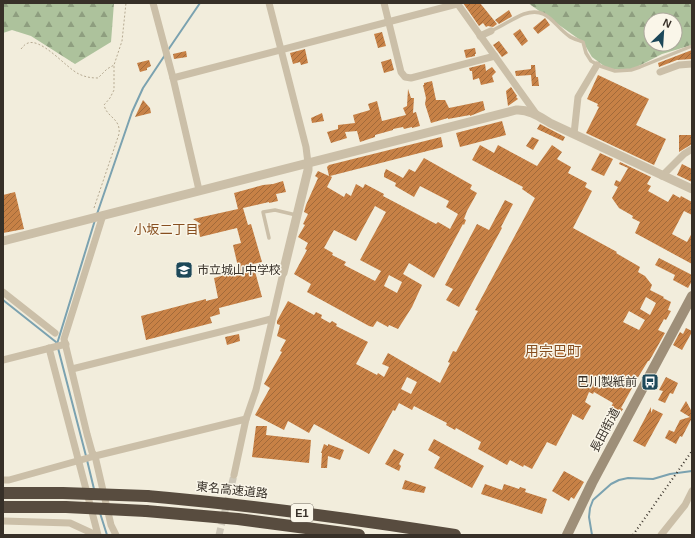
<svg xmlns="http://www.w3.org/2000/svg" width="695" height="538" font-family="Arial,'Noto Sans JP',sans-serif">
	<defs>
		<pattern id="forest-firs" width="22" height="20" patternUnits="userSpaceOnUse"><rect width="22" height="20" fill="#adc29c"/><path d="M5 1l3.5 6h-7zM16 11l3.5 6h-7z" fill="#8e9e7f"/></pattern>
		<pattern id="building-hatch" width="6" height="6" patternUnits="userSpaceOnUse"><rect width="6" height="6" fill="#c78146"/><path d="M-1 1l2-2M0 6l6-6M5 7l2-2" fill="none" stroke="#a26a3a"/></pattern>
	</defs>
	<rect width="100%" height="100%" fill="#f2eddc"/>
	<g fill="url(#forest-firs)" fill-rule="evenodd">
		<polygon points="3,3 114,3 111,42 75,64 31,36 12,30 3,33"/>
		<path d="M528,3H692V45L662,54L631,70L608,69L592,57L583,42ZM651,20H675V44H651Z"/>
	</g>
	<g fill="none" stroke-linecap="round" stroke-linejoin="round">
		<g stroke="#7ba2b0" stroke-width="2">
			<polyline points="168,50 200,3"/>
			<polyline points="97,214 132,112 143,88 165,55"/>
			<polyline points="3,300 56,342"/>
			<polyline points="57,344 95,220"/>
			<polyline points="58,348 86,456"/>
			<polyline points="87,460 94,489"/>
			<polyline points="100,513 107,535"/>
			<polyline points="592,535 589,517 590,508 593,500 611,484 619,480 628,478 653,479 670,474 692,471"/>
		</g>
	</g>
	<g fill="url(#building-hatch)" fill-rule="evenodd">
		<polygon points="463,3 480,3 497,24 493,27 488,26 486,27 483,23 479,26"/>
		<polygon points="509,10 512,16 511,17 499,24 495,20"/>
		<polygon points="545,18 550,25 538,34 533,28"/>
		<polygon points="520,29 528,41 522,46 513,34"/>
		<polygon points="382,32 386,46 378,48 374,34"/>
		<polygon points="499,41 508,53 502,57 493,45"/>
		<polygon points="475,48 476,54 475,54 475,56 466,58 464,50"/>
		<polygon points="305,49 308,63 301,65 300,62 293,64 290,53"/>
		<polygon points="692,50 692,59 677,60 659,67 658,63"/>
		<polygon points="186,51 187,57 174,59 173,54"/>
		<polygon points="391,59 394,70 384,73 381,62"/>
		<polygon points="149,60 151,66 147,68 147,70 140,72 137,63"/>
		<polygon points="485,64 486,71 492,67 496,72 492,76 494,82 481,85 479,78 473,80 472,71 470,71 469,68"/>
		<polygon points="531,65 535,65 536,77 538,77 539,86 532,86 531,75 516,76 515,71 531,69"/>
		<polygon points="598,75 649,99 636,125 666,139 654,165 586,133 599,107 597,106 598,104 587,99"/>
		<polygon points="432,81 436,100 445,100 449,108 483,101 485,110 470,116 470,115 448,119 448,118 431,123 425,104 426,98 423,85 424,85 424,83"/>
		<polygon points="511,87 517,96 516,97 518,99 508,106 506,91"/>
		<polygon points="408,89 411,98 414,98 413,113 416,112 420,126 412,128 412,127 404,129 403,127 393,129 393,130 375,135 375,137 360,142 357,131 345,132 347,138 331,143 327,132 338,129 338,125 355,123 353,115 370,110 368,104 377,101 382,121 406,115 403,108 407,106"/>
		<polygon points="143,100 150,108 151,113 135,117"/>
		<polygon points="322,113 324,121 312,123 311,118"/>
		<polygon points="502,121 506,135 460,147 456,133"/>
		<polygon points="540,124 565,137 563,141 537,129"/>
		<polygon points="679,135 692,135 692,144 679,152"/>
		<path d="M441,137L443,147L330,176L332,177L327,187L344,197L346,193L351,196L356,184L363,188L365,184L384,194L383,196L436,224L438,222L450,229L458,214L446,207L449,201L420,186L414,197L395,186L396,183L384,177V174L386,169L403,178L409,169L415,172L424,158L472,185L470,189L477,193L467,211L464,219L466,220L464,225L463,224L434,278L409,263L403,274L422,285L412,307L398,329L389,325L388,327L377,321L373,327L369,326L307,292L311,284L294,274L307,250L305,249L308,243L298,237L305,225L303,224L308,214L304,212L306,205L318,178L315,176L318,171L329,176L327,167L329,165ZM375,206L386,212L360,260L381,271L375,281L344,265L346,262L332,255L333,253L324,248L334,230L356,241ZM389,275L402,282L397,293L384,286Z"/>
		<polygon points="532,137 539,140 533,150 526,146"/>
		<path d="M480,145L494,153L498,145L537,166L552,145L562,152L557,159L571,167L568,173L587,183L585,187L592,191L573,228L617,252L616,253L640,267L638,272L645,276L652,285L650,290L664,297L663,298L671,302L668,310L671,311L666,320L664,319L658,330L665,333L652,356L649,361H648L637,379L621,408L623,409L620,414L610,409L613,403L594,392L593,394L589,392L585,402L591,406L583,420L572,414V416L556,446L547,442L532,469L524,465L523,467L510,460L507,465L478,449L481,442L456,428L455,430L446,425L447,423L414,406L412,410L399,403L395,411L393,410L369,454L314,424L309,433L288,421L284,430L255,415L270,388L264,384L282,352L280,351L286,340L277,336L280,325L277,324V321L288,301L314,315L316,312L322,315L321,318L330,323L332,321L337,324L336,326L368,342L356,364L377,375L378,373L384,377L389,367L382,364L388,353L440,383L450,363L448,362L451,355L453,351L456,352L478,311L475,310L535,198L522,189L523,187L472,160ZM646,297L656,303L650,315L640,309ZM629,311L645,320L639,330L623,322ZM407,377L417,382L411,394L401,389Z"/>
		<polygon points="600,153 613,159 604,176 591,170"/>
		<polygon points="620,162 651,177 647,184 651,186 648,191 668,202 673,194 680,198 681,196 692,202 692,215 684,211 672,234 687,242 692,233 692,264 635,233 640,222 632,218 633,216 619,208 612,198 618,187 614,185 616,180 620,182 628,168 619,164"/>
		<polygon points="682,164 692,169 692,182 677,175"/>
		<polygon points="283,181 286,192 276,194 278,201 269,203 269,202 243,208 248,225 251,224 262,262 253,264 262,297 219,308 220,314 210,317 212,323 146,340 141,316 206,299 206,301 218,298 214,278 239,271 233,245 241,243 237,228 200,237 198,225 201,224 193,219 238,209 234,193 263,185 273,184"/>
		<polygon points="15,192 24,229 3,233 3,195"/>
		<polygon points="505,200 513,204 501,227 502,228 459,307 446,300 453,289 445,285 477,224 489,230"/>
		<polygon points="659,258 692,275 692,281 688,288 673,280 675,275 655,265"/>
		<polygon points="686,328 692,331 692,332 682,350 673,345 680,332 683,334"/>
		<polygon points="239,334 240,341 227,345 225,337"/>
		<polygon points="666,377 678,383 673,394 670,393 665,403 658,400 663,391 659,390"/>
		<polygon points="686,401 692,412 692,418 682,437 680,436 676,444 665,438 669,430 674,432 680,420 690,417 680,411"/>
		<polygon points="651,407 651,413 653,409 663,414 645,447 633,441"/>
		<polygon points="256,426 267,426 266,435 311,440 309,463 252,457"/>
		<polygon points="434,439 484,466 472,488 434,468 440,457 428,450"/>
		<polygon points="324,444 328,446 328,444 344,450 340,460 328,456 327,468 321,468 322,453 321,453"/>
		<polygon points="394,449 404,454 399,464 401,466 399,471 385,464"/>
		<polygon points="564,471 584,482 574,499 571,497 569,501 552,491"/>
		<polygon points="405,480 426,487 424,493 402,489"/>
		<polygon points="485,484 502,490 504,484 519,489 520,487 526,489 525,492 547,499 542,514 481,494"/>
	</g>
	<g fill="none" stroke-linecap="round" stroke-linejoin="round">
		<polyline stroke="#cdc7b8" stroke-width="7" stroke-dasharray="7 3.5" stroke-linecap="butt" points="219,535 234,475"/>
		<g stroke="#b6aa92" stroke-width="1" stroke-dasharray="2 2" stroke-linecap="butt">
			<path d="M21,49C23,47 24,45 26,44C40,35 67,69 79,74C85,77 91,78 98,78L107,69L114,65"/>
			<path d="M94,208L119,134C121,118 107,118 104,105L110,98L114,90V65L122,41L126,3"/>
		</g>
		<g stroke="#cbbfa8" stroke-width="3.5">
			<path d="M491,31C503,26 513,18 524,14C548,6 553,25 569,36C573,39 578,40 583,42L586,53L591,61L600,66L615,71L631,70L640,67L692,46"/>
			<polyline points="269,238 263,212 275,210 296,215"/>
		</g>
		<g stroke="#cbbfa8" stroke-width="7">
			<polyline points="153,3 173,78 199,190"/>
			<polyline points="269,3 306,147 308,163"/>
			<polyline points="384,3 401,72 405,77 411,78 495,56"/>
			<polyline points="457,3 537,115"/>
			<polyline points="480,36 491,31"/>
			<polyline points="660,72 679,65 692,64"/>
			<polyline points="173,78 457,4"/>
			<polyline points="574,134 578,97 597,65"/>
			<polyline points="662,176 684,154 692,149"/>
			<polyline points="103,215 64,339 87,434 92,452 95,456 111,525 116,535"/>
			<polyline points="3,292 55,333"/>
			<polyline points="49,348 98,535"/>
			<polyline points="3,360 66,344"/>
			<polyline points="72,369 271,319"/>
			<polyline points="234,475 246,419 256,390 283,273"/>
			<polyline points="3,480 9,480 95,456 246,419"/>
			<polyline points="3,521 70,523 96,535"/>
			<polyline points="661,535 685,505 692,491"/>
		</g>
		<g stroke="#cbbfa8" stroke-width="9">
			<path d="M3,241L516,110C529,109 540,117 550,123L692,189"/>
			<polyline points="283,273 308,170 308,163"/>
		</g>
		<polyline stroke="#9e8f79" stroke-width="10" points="567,535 592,483 692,296"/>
		<g stroke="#584c3f" stroke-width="12">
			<path d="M147,496C250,505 353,519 455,535"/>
			<polyline points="146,511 238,519 359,535"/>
		</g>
		<polyline stroke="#373028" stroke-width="2" stroke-dasharray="1 3" stroke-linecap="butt" points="633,535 692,451"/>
		<g stroke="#584c3f" stroke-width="12">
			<polyline points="3,493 63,493 147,496"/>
			<polyline points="3,507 66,507 146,511"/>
		</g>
	</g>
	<defs>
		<g id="school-square" transform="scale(0.9)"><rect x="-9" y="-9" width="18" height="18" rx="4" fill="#1d4859" stroke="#faf6e9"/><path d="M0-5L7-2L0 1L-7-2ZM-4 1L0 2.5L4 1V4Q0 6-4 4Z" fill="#fff"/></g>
		<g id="bus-square" transform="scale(0.9)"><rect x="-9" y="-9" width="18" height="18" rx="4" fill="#1d4859" stroke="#faf6e9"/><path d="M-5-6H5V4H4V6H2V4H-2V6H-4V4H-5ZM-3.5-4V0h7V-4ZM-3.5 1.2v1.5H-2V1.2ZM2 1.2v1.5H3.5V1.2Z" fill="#fff"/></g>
	</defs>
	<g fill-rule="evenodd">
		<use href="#school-square" x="184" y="270"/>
		<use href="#bus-square" x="650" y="382"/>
	</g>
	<g text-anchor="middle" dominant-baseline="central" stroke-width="3" stroke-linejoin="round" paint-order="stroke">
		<rect fill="#faf6e9" stroke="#726b62" stroke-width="1" x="291" y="504" width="22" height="18" rx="3"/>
		<g font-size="11" font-weight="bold" fill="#373028">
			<text x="302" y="513">E1</text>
		</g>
		<g font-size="12" fill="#373028" stroke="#faf6e9" text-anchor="start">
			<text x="197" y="270">市立城山中学校</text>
			<text x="637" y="382" text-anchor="end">巴川製紙前</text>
		</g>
		<g font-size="12" fill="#373028" stroke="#faf6e9">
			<text transform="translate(605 430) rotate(-62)">長田街道</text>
			<text transform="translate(232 490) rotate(6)">東名高速道路</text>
		</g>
		<g font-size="13" fill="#874f20" stroke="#faf6e9">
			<text x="166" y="229">小坂二丁目</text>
		</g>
		<g font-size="14" fill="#874f20" stroke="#faf6e9">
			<text x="553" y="351">用宗巴町</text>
		</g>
	</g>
	<rect width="695" height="538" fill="none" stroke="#373028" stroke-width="8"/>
	<g transform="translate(663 32) rotate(25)"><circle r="19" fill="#faf6e9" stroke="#aca79c"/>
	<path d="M0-3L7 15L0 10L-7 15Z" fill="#1d4859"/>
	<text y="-6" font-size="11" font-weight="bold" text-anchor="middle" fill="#373028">N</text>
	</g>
</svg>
